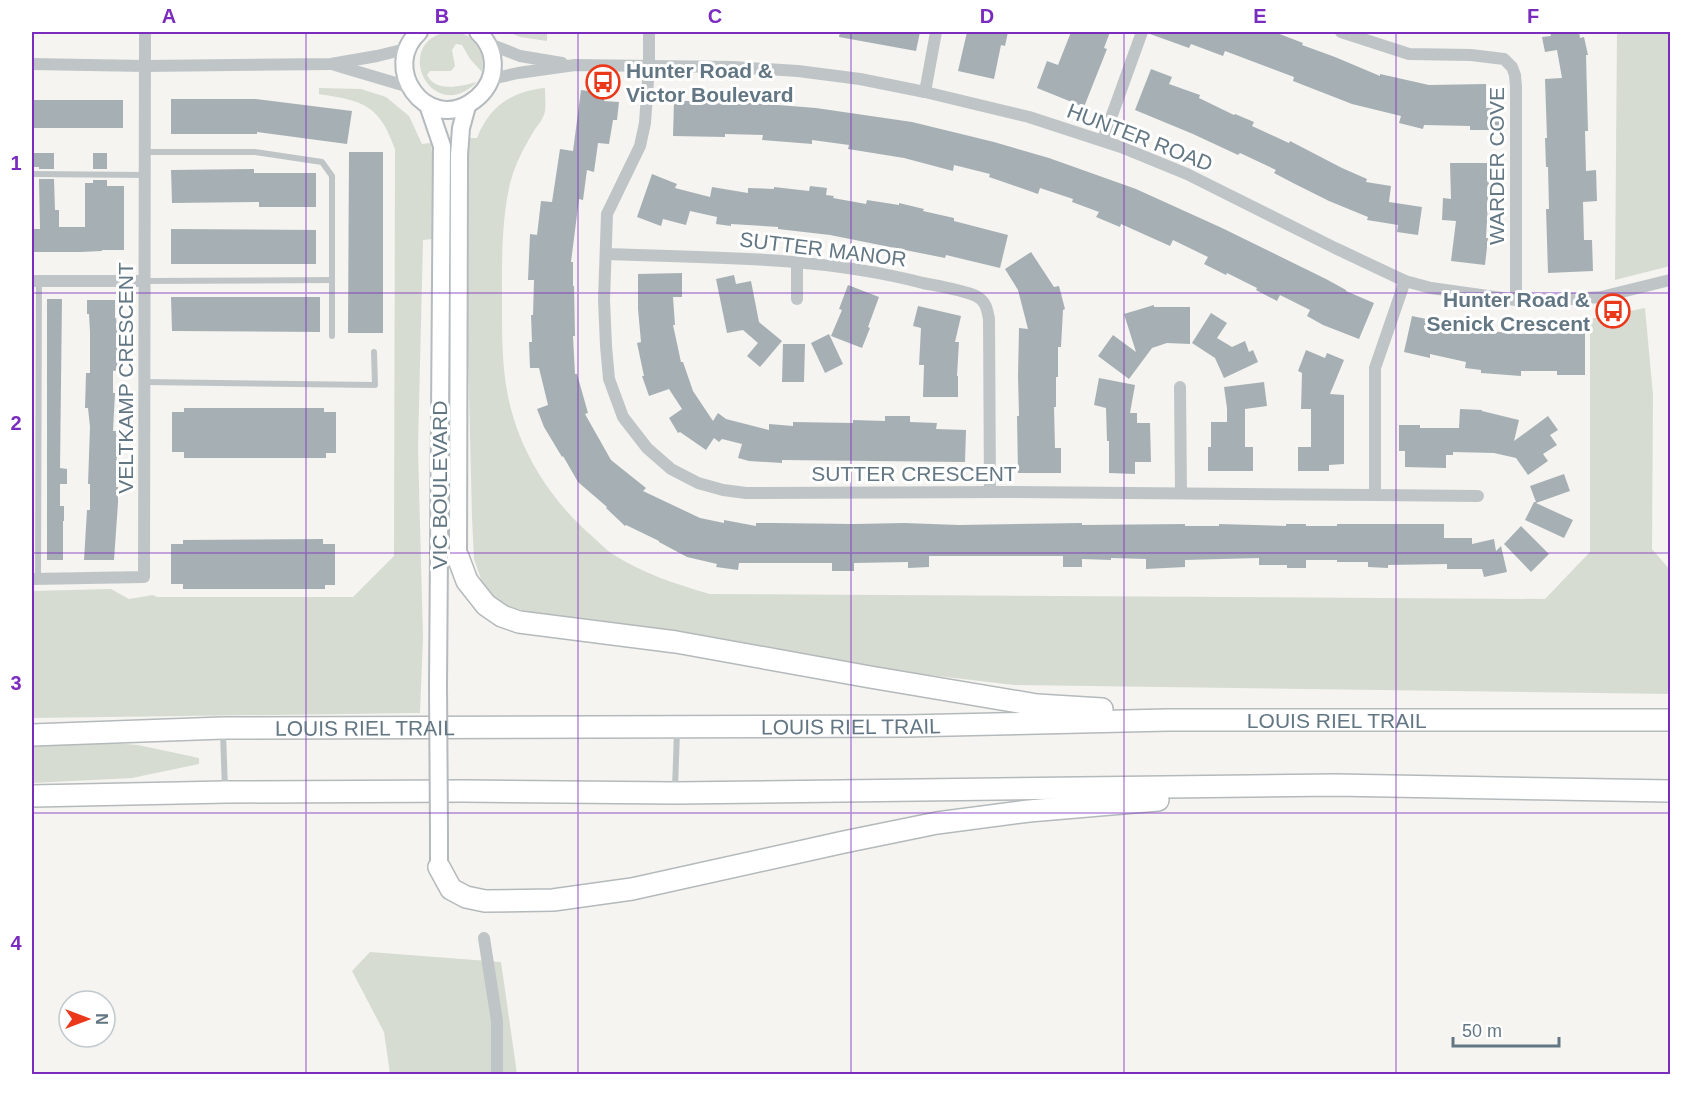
<svg xmlns="http://www.w3.org/2000/svg" width="1702" height="1106" font-family="Helvetica,sans-serif">
	<rect width="100%" height="100%" fill="#f5f4f0"/>
	<g fill="#d6dcd1">
		<path d="M447,32C473,31 486,47 482,72L470,59L462,45L456,44L452,50L455,66L451,71H430L427,75C436,93 461,86 477,82C432,127 391,43 447,32Z"/>
		<polygon points="509,32 547,32 547,41 520,37"/>
		<polygon points="1617,32 1670,32 1670,266 1615,280"/>
		<path d="M319,88L361,89L386,97L409,116L422,144L431,143L433,161L432,239L423,240L418,448L423,638L420,713L32,718V591L111,589L129,599L153,595L157,597H353L394,556L395,149C379,104 363,101 319,94Z"/>
		<path d="M545,88C545,95 546,104 545,111C544,119 536,127 532,134C522,151 513,169 509,188C501,227 502,266 502,306C502,336 502,366 508,396C519,451 551,501 593,537C600,543 606,550 614,555C645,574 675,584 710,594L1545,599L1590,552V319L1645,308L1653,395L1652,549L1670,570V694L1014,685L852,666L713,639L590,619L558,616L529,612L504,605L484,588L474,559L472,518L463,142L469,138H477C489,107 512,91 545,88Z"/>
		<polygon points="71,740 138,745 199,758 199,764 132,778 32,783 32,743"/>
		<polygon points="370,952 501,962 517,1074 390,1074 384,1032 352,971"/>
	</g>
	<g fill="#a6b0b4">
		<polygon points="840,32 920,32 916,51 839,37"/>
		<polygon points="967,32 1008,32 1005,46 1001,45 994,79 958,71"/>
		<polygon points="1071,32 1110,32 1104,48 1107,49 1084,107 1037,88 1047,61 1058,65"/>
		<polygon points="1150,32 1277,32 1277,33 1303,43 1302,45 1335,57 1380,76 1380,74 1429,85 1486,84 1486,108 1499,108 1499,130 1470,130 1470,126 1424,125 1423,129 1399,123 1401,116 1352,104 1293,81 1294,77 1225,51 1223,56 1191,44 1189,48 1150,34"/>
		<polygon points="1550,32 1579,32 1580,38 1584,37 1588,55 1586,55 1588,131 1585,131 1586,171 1596,170 1597,201 1583,202 1584,240 1592,240 1593,271 1548,273 1546,209 1549,209 1548,167 1546,167 1545,138 1547,138 1545,79 1562,78 1557,50 1545,52 1542,37 1551,36"/>
		<polygon points="1151,69 1172,77 1169,84 1200,95 1199,98 1234,115 1235,114 1254,122 1252,126 1289,143 1290,141 1342,168 1367,179 1366,182 1391,186 1389,202 1422,207 1418,235 1397,232 1398,225 1367,220 1368,217 1329,201 1293,183 1274,173 1276,170 1240,153 1238,155 1193,134 1135,110"/>
		<polygon points="581,90 605,93 604,101 619,102 617,120 613,120 609,144 598,143 594,172 587,170 583,200 579,199 571,262 573,262 573,286 574,286 575,336 573,336 575,374 577,374 588,413 585,414 611,460 646,488 643,491 700,518 724,523 724,520 756,526 756,523 773,523 854,524 904,523 959,525 1082,523 1082,525 1185,524 1185,526 1219,526 1219,524 1286,526 1286,524 1306,524 1306,526 1337,526 1337,524 1444,524 1444,538 1472,538 1472,544 1494,539 1496,551 1501,546 1507,572 1484,577 1482,569 1447,569 1447,564 1388,565 1388,568 1368,567 1368,562 1337,562 1337,560 1306,560 1306,568 1287,568 1287,565 1259,565 1259,558 1185,560 1185,567 1146,569 1146,559 1111,558 1111,560 1082,559 1082,567 1063,567 1063,556 929,556 929,567 908,568 908,562 854,563 854,571 832,571 832,563 739,563 738,570 716,567 717,564 687,557 659,542 659,541 626,525 625,526 606,508 607,507 578,482 563,456 562,457 544,427 537,409 548,405 539,368 530,368 529,342 532,342 531,315 533,315 534,280 528,280 530,234 537,235 541,201 552,202 560,149 573,151"/>
		<polygon points="171,99 256,99 352,111 347,144 257,132 257,134 171,134"/>
		<rect x="32" y="100" width="91" height="28"/>
		<polygon points="674,101 727,101 816,108 912,122 994,142 1049,158 1136,189 1222,228 1326,279 1346,290 1346,291 1374,303 1359,339 1323,325 1307,316 1310,310 1280,295 1277,301 1256,290 1257,288 1227,273 1226,275 1204,264 1208,257 1173,240 1170,246 1121,224 1120,227 1096,217 1099,212 1072,202 1073,199 1040,188 1038,194 989,177 990,174 954,165 953,171 904,158 848,149 849,145 812,140 812,144 762,140 763,135 725,134 725,137 673,136"/>
		<polygon points="349,152 383,152 383,333 348,333"/>
		<polygon points="32,153 54,153 54,169 39,169 39,167 32,167"/>
		<rect x="93" y="153" width="14" height="16"/>
		<polygon points="1450,163 1489,163 1489,187 1486,238 1488,238 1485,265 1451,261 1456,221 1442,220 1443,198 1451,199"/>
		<polygon points="254,169 254,173 316,173 316,207 259,207 259,202 172,203 171,170"/>
		<polygon points="652,174 677,184 675,188 710,197 712,187 748,193 748,188 774,189 774,187 809,191 810,186 827,188 826,195 834,196 833,198 866,204 867,200 899,205 899,203 924,209 923,211 954,218 954,221 1008,235 1000,268 946,255 945,258 830,235 778,229 778,227 731,224 731,226 716,224 717,217 690,211 686,225 663,219 661,226 637,217"/>
		<polygon points="39,179 54,179 55,210 59,210 59,227 85,227 85,183 93,183 93,180 107,180 107,186 124,186 124,250 102,250 102,251 81,252 32,252 32,229 40,229"/>
		<polygon points="171,229 316,230 316,264 171,264"/>
		<polygon points="1031,252 1054,287 1059,286 1065,309 1063,310 1061,347 1058,347 1058,377 1056,377 1056,407 1054,407 1055,448 1061,448 1061,473 1018,473 1017,416 1019,416 1018,376 1019,328 1028,329 1018,290 1005,269"/>
		<polygon points="682,273 682,297 673,297 675,325 673,325 681,362 683,362 693,391 713,421 718,413 726,419 769,430 769,424 793,426 793,422 853,423 853,420 885,421 885,416 910,416 910,422 937,423 936,429 966,430 965,462 782,460 782,463 749,461 738,458 742,444 722,439 719,442 714,438 706,450 680,432 678,433 669,418 682,409 669,389 649,396 642,376 644,376 637,343 641,342 638,309 638,274"/>
		<polygon points="734,275 736,284 751,281 759,322 782,341 760,367 747,356 758,343 743,330 727,333 716,279"/>
		<polygon points="848,285 879,297 868,327 870,328 862,348 831,336 842,310 839,309"/>
		<polygon points="171,297 320,297 320,332 172,331"/>
		<polygon points="47,299 62,299 60,468 67,469 67,484 60,484 60,506 64,506 64,521 63,521 63,560 47,560"/>
		<polygon points="87,300 115,300 115,318 116,318 118,336 118,370 113,371 113,393 115,393 113,431 116,431 117,449 116,487 118,487 118,503 114,560 84,560 87,510 90,510 90,484 88,484 90,427 88,408 85,408 86,373 90,373 90,332 89,314 87,314"/>
		<polygon points="1154,305 1154,307 1190,307 1190,344 1167,343 1152,348 1129,379 1098,356 1113,335 1136,352 1124,314"/>
		<polygon points="918,306 961,316 955,342 959,342 957,376 958,376 958,397 923,397 924,365 919,365 921,328 913,326"/>
		<polygon points="1211,313 1227,323 1217,338 1232,347 1245,341 1249,352 1253,350 1258,362 1224,378 1215,358 1192,343"/>
		<polygon points="1412,316 1474,329 1517,334 1585,333 1585,375 1557,375 1557,371 1521,371 1521,376 1481,373 1481,370 1465,368 1466,362 1430,354 1430,358 1404,352"/>
		<polygon points="829,334 843,364 825,373 811,343"/>
		<polygon points="783,344 805,344 804,382 782,382"/>
		<polygon points="1306,350 1325,358 1327,353 1344,360 1330,394 1344,395 1344,464 1329,465 1329,471 1298,471 1298,447 1311,447 1311,409 1301,409 1302,373 1298,371"/>
		<polygon points="1099,378 1135,385 1130,413 1137,413 1137,423 1150,423 1151,462 1135,462 1135,474 1109,473 1109,441 1107,441 1106,408 1094,405"/>
		<polygon points="1264,382 1267,406 1245,409 1245,447 1253,447 1253,471 1208,471 1208,447 1211,447 1211,422 1227,422 1227,408 1224,387"/>
		<polygon points="184,408 324,408 324,412 336,412 336,453 326,453 326,458 184,458 184,452 172,452 172,412 184,412"/>
		<polygon points="1460,409 1482,410 1482,411 1519,420 1514,441 1548,416 1558,430 1550,435 1557,445 1543,454 1548,461 1528,475 1516,458 1494,453 1453,452 1453,455 1446,455 1446,468 1405,467 1405,451 1399,451 1399,425 1420,425 1420,428 1459,428"/>
		<polygon points="1564,474 1570,491 1536,503 1573,520 1564,538 1525,520 1534,502 1536,502 1530,486"/>
		<polygon points="1521,526 1549,554 1531,572 1504,544"/>
		<polygon points="323,539 323,544 335,544 335,585 325,585 325,589 183,589 183,584 171,584 171,544 183,544 183,540"/>
	</g>
	<g fill="none" stroke-linecap="round" stroke-linejoin="round">
		<g stroke="#b4babe" stroke-width="20">
			<g id="secondary">
				<path d="M419,32C380,68 426,131 470,103C481,96 489,87 492,74C495,58 490,43 478,32"/>
				<polyline points="428,105 442,146 438,686"/>
				<polyline points="458,557 459,155 461,128 467,106"/>
				<polyline points="439,834 439,867"/>
			</g>
		</g>
		<g stroke="#b4b9bb" stroke-width="24">
			<g id="highway">
				<polyline points="458,557 467,581 486,605 502,616 519,622 676,642 870,677 1037,705 1102,709"/>
				<path id="s1" d="M32,735L223,728L906,726L1168,720H1670"/>
				<polyline points="32,796 226,792 464,791 675,793 1335,785 1670,791"/>
				<polyline points="439,867 451,889 466,897 485,901 553,900 632,889 844,842 937,823 1029,811 1158,800"/>
			</g>
		</g>
		<g stroke="#bfc5c7" stroke-width="6">
			<polyline points="145,152 255,152 322,162 332,176 332,336"/>
			<polyline points="32,174 145,175"/>
			<polyline points="145,281 332,280"/>
			<polyline points="145,382 375,385 374,352"/>
			<polyline points="38,579 39,281"/>
			<polyline points="223,733 225,789"/>
			<polyline points="675,789 677,731"/>
		</g>
		<g stroke="#bfc5c7" stroke-width="12">
			<polyline points="649,32 649,66 645,123 640,146 607,214 604,300 606,346 609,379 623,417 647,448 671,469 698,483 723,490 746,493 1005,492 1375,495 1375,368 1405,281"/>
			<polyline points="1341,32 1409,54 1471,55 1504,59 1512,67 1515,75 1516,87 1516,300"/>
			<polyline points="487,43 520,56 562,63"/>
			<polyline points="32,64 145,66 331,64 377,56 406,49"/>
			<polyline points="335,65 409,87"/>
			<polyline points="491,79 518,73 575,65 733,67 798,71 860,79 925,92 1029,117 1121,147 1187,174 1335,248 1405,281 1431,288 1516,300 1558,300 1601,297 1670,280"/>
			<polyline points="925,92 936,32"/>
			<polyline points="1103,140 1142,32"/>
			<path d="M607,254C713,258 819,256 923,283C938,286 963,290 976,296C986,301 987,309 989,319L990,492"/>
			<polyline points="797,262 797,299"/>
			<polyline points="32,281 145,281"/>
			<polyline points="1180,387 1181,493"/>
			<polyline points="1375,495 1478,496"/>
			<polyline points="32,579 144,577 145,32"/>
			<polyline points="484,938 497,1021 497,1074"/>
		</g>
		<use href="#secondary" stroke="#fff" stroke-width="16"/>
		<use href="#highway" stroke="#fff" stroke-width="21"/>
		<g stroke="#b4babe" stroke-width="20" stroke-linecap="butt">
			<polyline id="secondary-bridge" points="438,686 439,834"/>
		</g>
		<use href="#secondary-bridge" stroke="#fff" stroke-width="16"/>
	</g>
	<path fill="none" stroke="#7b2cbf" stroke-width="1.5" stroke-opacity="0.55" d="M306,32V1074M578,32V1074M851,32V1074M1124,32V1074M1396,32V1074M32,293H1670M32,553H1670M32,813H1670"/>
	<defs>
		<g id="bus-ring" transform="scale(1.725)"><circle r="9.5" fill="#fff" stroke="#eb381a" stroke-width="1.5"/><path d="M-5-6H5V4H4V6H2V4H-2V6H-4V4H-5ZM-3.5-4V0h7V-4ZM-3.5 1.2v1.5H-2V1.2ZM2 1.2v1.5H3.5V1.2Z" fill="#eb381a"/></g>
	</defs>
	<g fill-rule="evenodd">
		<use href="#bus-ring" x="603" y="82"/>
		<use href="#bus-ring" x="1613" y="311"/>
	</g>
	<g text-anchor="middle" dominant-baseline="central" stroke-width="6" stroke-linejoin="round" paint-order="stroke">
		<g font-size="21" font-weight="bold" fill="#627783" stroke="#fff" text-anchor="start">
			<text x="626" y="70">Hunter Road &amp;<tspan x="626" dy="24">Victor Boulevard</tspan></text>
			<text x="1590" y="299" text-anchor="end">Hunter Road &amp;<tspan x="1590" dy="24">Senick Crescent</tspan></text>
		</g>
		<g font-size="21" fill="#627783" stroke="#fff">
			<text transform="translate(1140 137) rotate(21)">HUNTER ROAD</text>
			<text transform="translate(1496 166) rotate(-90)">WARDER COVE</text>
			<text transform="translate(823 249) rotate(7)">SUTTER MANOR</text>
			<text transform="translate(125 378) rotate(-90)">VELTKAMP CRESCENT</text>
			<text x="914" y="473">SUTTER CRESCENT</text>
			<text transform="translate(439 485) rotate(-90)">VIC BOULEVARD</text>
			<text stroke="none"><textPath href="#s1" startOffset="1305">LOUIS RIEL TRAIL</textPath></text>
			<text stroke="none"><textPath href="#s1" startOffset="819">LOUIS RIEL TRAIL</textPath></text>
			<text stroke="none"><textPath href="#s1" startOffset="333">LOUIS RIEL TRAIL</textPath></text>
		</g>
	</g>
	<rect width="1702" height="1106" fill="none" stroke="#ffffff" stroke-width="66"/>
	<g transform="translate(87 1019) rotate(90)"><circle r="28" fill="#ffffff" stroke="#c0c9cd" stroke-width="1.5"/>
	<path d="M0-4.5L10 22L0 15L-10 22Z" fill="#eb381a"/>
	<text y="-9" font-size="16" font-weight="bold" text-anchor="middle" fill="#627783">N</text>
	</g>
	<path d="M1453 1037v9h106v-9" fill="none" stroke="#627783" stroke-width="3"/>
	<text x="1462" y="1037" font-size="18" fill="#627783" stroke="#ffffff" stroke-width="4.5" paint-order="stroke">50 m</text>
	<rect x="33" y="33" width="1636" height="1040" fill="none" stroke="#7b2cbf" stroke-width="2"/>
	<g font-size="20" text-anchor="middle" font-weight="bold" fill="#7b2cbf">
		<text x="169" y="23">A</text>
		<text x="442" y="23">B</text>
		<text x="715" y="23">C</text>
		<text x="987" y="23">D</text>
		<text x="1260" y="23">E</text>
		<text x="1533" y="23">F</text>
		<text x="16" y="170">1</text>
		<text x="16" y="430">2</text>
		<text x="16" y="690">3</text>
		<text x="16" y="950">4</text>
	</g>
</svg>
